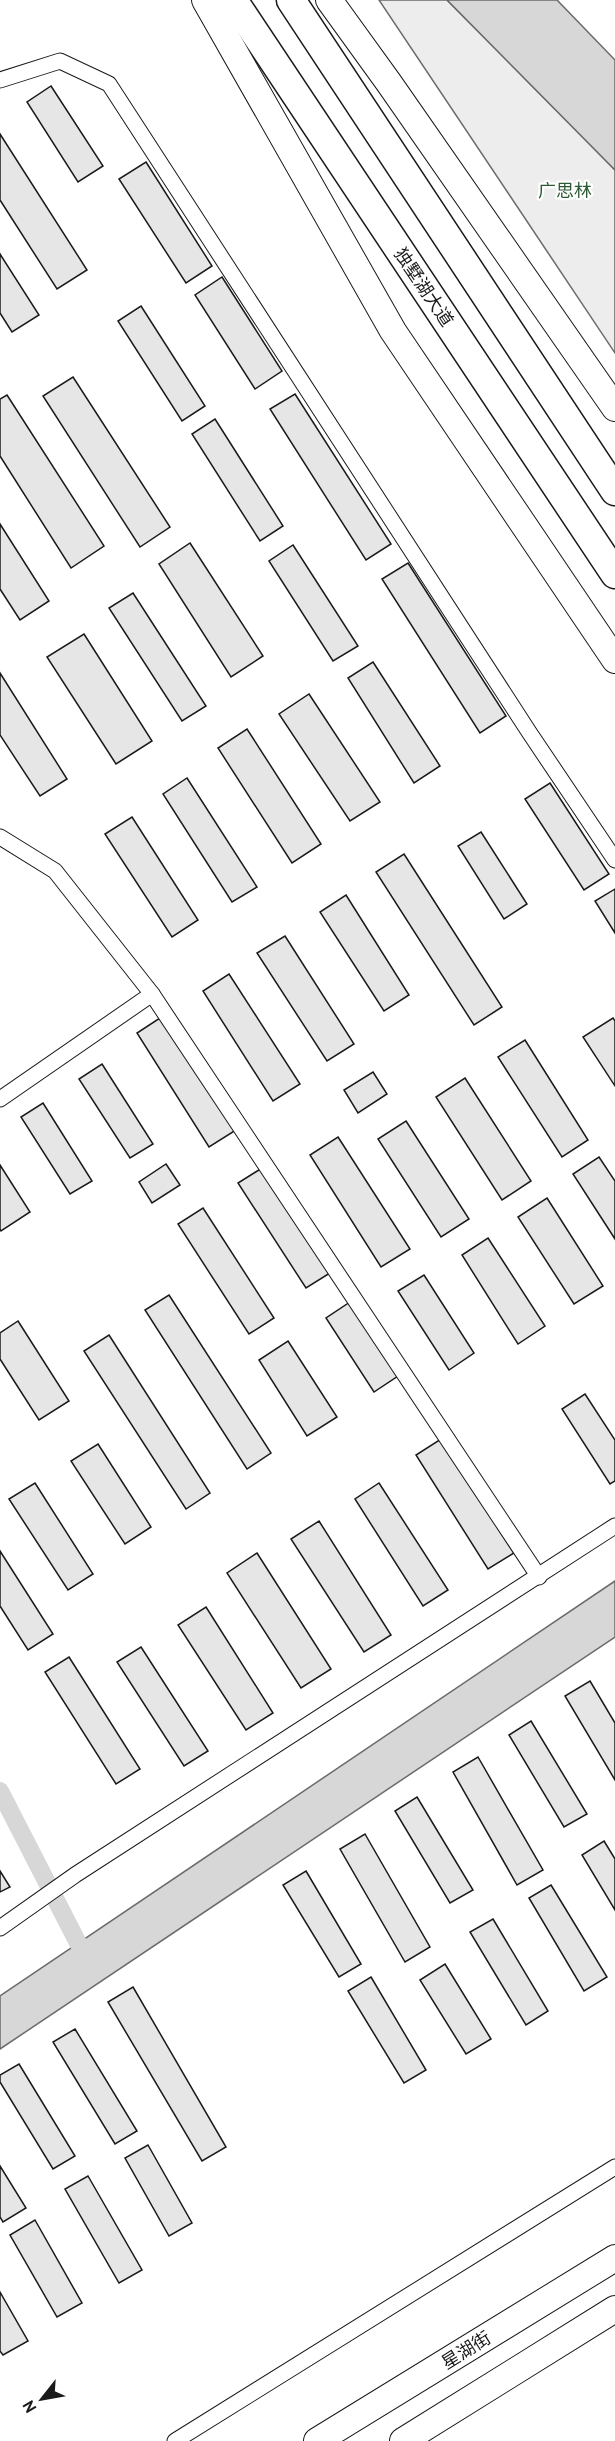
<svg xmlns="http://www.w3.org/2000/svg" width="615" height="2441" font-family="'PT Sans','Noto Sans SC',sans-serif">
	<rect width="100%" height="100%" fill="#fff"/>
	<polygon fill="#ededed" stroke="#6a6a6a" stroke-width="1.5" points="379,0 447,0 615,170 615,353"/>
	<g fill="#d7d7d7" stroke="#6a6a6a" stroke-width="1.5">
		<polygon points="447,0 557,0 615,60 615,170"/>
		<polygon points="615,1581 615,1637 0,2049 0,1996"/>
	</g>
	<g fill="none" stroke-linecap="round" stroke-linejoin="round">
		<polyline stroke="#d7d7d7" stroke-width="18" points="0,1791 78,1943"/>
	</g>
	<g fill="#e6e6e6" stroke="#1a1a1a" stroke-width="1.5">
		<polygon points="51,86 103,166 78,182 27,102"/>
		<polygon points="0,134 87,270 57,289 0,200"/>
		<polygon points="146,162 212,266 186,283 119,179"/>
		<polygon points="0,254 39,315 12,332 0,313"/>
		<polygon points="222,277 282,371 255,389 195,295"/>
		<polygon points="141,306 205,406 182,421 118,321"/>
		<polygon points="73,377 170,527 140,547 43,396"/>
		<polygon points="295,394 391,544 366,560 270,409"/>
		<polygon points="7,395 104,546 71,568 0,456 0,399"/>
		<polygon points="215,419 283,526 260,541 192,434"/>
		<polygon points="0,524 49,601 20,620 0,589"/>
		<polygon points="190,543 263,656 231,677 159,564"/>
		<polygon points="293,545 358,646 333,661 269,561"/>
		<polygon points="408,563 506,716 480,733 382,579"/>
		<polygon points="133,593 206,706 182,721 109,608"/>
		<polygon points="84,634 152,741 116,764 47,657"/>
		<polygon points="373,662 440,766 414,783 348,678"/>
		<polygon points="0,673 67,779 40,796 0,735"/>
		<polygon points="309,694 380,802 350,821 279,714"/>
		<polygon points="247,729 321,844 292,863 218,748"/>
		<polygon points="187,778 257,887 232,902 163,794"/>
		<polygon points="550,783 609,874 584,890 525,799"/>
		<polygon points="132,817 198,920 172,937 105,834"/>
		<polygon points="481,832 527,904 504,919 458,846"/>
		<polygon points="404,854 502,1007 474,1025 376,872"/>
		<polygon points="615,889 615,933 595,901"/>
		<polygon points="346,895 409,995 384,1011 320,912"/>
		<polygon points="285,936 354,1044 327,1061 257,953"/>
		<polygon points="229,974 300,1084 273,1101 203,991"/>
		<polygon points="163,1016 236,1130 209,1147 137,1033"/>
		<polygon points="613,1018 615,1021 615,1086 583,1037"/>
		<polygon points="525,1040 588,1140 562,1157 498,1057"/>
		<polygon points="102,1064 153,1144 130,1158 79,1079"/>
		<polygon points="373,1072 387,1094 358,1113 344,1090"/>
		<polygon points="465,1078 531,1181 502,1200 436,1097"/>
		<polygon points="43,1103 92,1181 70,1194 21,1117"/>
		<polygon points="406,1121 469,1219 441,1237 378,1139"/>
		<polygon points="338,1137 410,1249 381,1267 310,1155"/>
		<polygon points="599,1157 615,1181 615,1239 573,1174"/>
		<polygon points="166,1164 180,1185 152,1203 139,1182"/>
		<polygon points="0,1165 30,1212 1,1231 0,1229"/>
		<polygon points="262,1168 330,1273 306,1288 238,1183"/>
		<polygon points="547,1198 603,1286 574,1304 518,1217"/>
		<polygon points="203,1208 274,1318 249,1334 178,1224"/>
		<polygon points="488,1238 545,1326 518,1344 462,1255"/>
		<polygon points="424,1275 474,1353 449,1370 398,1291"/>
		<polygon points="169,1295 271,1453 247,1469 145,1310"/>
		<polygon points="350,1302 398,1376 374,1392 326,1318"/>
		<polygon points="18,1321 69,1401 39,1420 0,1359 0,1333"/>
		<polygon points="109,1335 210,1493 186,1509 84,1351"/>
		<polygon points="288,1341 337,1417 307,1436 259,1360"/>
		<polygon points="585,1394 615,1440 615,1481 610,1484 562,1409"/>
		<polygon points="441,1439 514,1553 488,1569 416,1455"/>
		<polygon points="98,1444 151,1527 125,1544 71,1461"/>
		<polygon points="35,1483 93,1574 68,1590 9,1499"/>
		<polygon points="379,1483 448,1590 423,1606 355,1499"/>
		<polygon points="319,1521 391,1635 364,1652 291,1539"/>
		<polygon points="0,1551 53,1634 28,1650 0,1606"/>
		<polygon points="257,1553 331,1669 301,1688 227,1573"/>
		<polygon points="206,1607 273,1713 246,1730 178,1625"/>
		<polygon points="141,1647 208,1751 184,1766 117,1662"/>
		<polygon points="69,1657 140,1769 116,1784 45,1672"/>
		<polygon points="590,1681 615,1723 615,1780 565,1696"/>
		<polygon points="531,1721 587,1814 564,1827 509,1735"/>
		<polygon points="478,1757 543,1870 517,1885 453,1772"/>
		<polygon points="417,1797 473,1890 450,1903 395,1811"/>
		<polygon points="365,1834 430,1947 405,1962 340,1849"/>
		<polygon points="604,1841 615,1859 615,1910 582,1855"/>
		<polygon points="0,1871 10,1887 0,1892"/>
		<polygon points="306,1871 361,1964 339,1977 283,1885"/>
		<polygon points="551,1885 607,1977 584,1991 529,1898"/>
		<polygon points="493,1919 548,2011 526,2025 470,1932"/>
		<polygon points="445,1964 491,2039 466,2054 420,1980"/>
		<polygon points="371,1977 426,2070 404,2083 348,1991"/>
		<polygon points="133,1987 226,2147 202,2161 108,2002"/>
		<polygon points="75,2029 137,2131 115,2144 53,2042"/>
		<polygon points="19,2064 75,2156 53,2169 0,2082 0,2075"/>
		<polygon points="148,2145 192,2223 169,2236 125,2158"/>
		<polygon points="0,2166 26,2208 3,2222 0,2217"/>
		<polygon points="88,2176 142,2270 119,2283 65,2189"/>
		<polygon points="35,2220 82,2303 57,2317 10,2235"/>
		<polygon points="0,2292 28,2341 3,2355 0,2351"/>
	</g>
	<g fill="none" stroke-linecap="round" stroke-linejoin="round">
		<g stroke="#1a1a1a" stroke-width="17">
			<g id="street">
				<polyline points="0,80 60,61 109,84 529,732 615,860"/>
				<polyline points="0,837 55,871 152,994 539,1577"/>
				<polyline points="0,1099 152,994"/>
				<polyline points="0,1928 75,1875 615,1526"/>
				<polyline points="175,2441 615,2167"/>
			</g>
		</g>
		<g stroke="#1a1a1a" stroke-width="28">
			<g id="primary">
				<polyline points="205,0 393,331 615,660"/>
				<polyline points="329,0 389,83 615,408"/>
				<polyline points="317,2441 615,2258"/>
				<polyline points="403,2441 615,2309"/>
			</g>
		</g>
		<g stroke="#1a1a1a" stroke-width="31">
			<g id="highway">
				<polyline points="233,0 615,574"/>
				<polyline points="291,0 615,491"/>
			</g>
		</g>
		<use href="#street" stroke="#fff" stroke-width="15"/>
		<use href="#primary" stroke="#fff" stroke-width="26"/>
		<use href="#highway" stroke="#fff" stroke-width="28"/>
	</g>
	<g text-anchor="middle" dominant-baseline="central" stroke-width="4.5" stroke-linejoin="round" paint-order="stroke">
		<g font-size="18" fill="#2b5a34" stroke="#fff">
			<text x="565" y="190">广思林</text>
		</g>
		<g font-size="18" fill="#1a1a1a" stroke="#fff">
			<text transform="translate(424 287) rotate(56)">独墅湖大道</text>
			<text transform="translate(466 2350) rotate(-32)">星湖街</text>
		</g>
	</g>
	<g transform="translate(42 2399) rotate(239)" stroke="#ffffff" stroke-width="4.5" paint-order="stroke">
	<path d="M0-4.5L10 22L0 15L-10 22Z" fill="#1a1a1a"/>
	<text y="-9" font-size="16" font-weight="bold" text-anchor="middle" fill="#1a1a1a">N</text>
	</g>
</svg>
